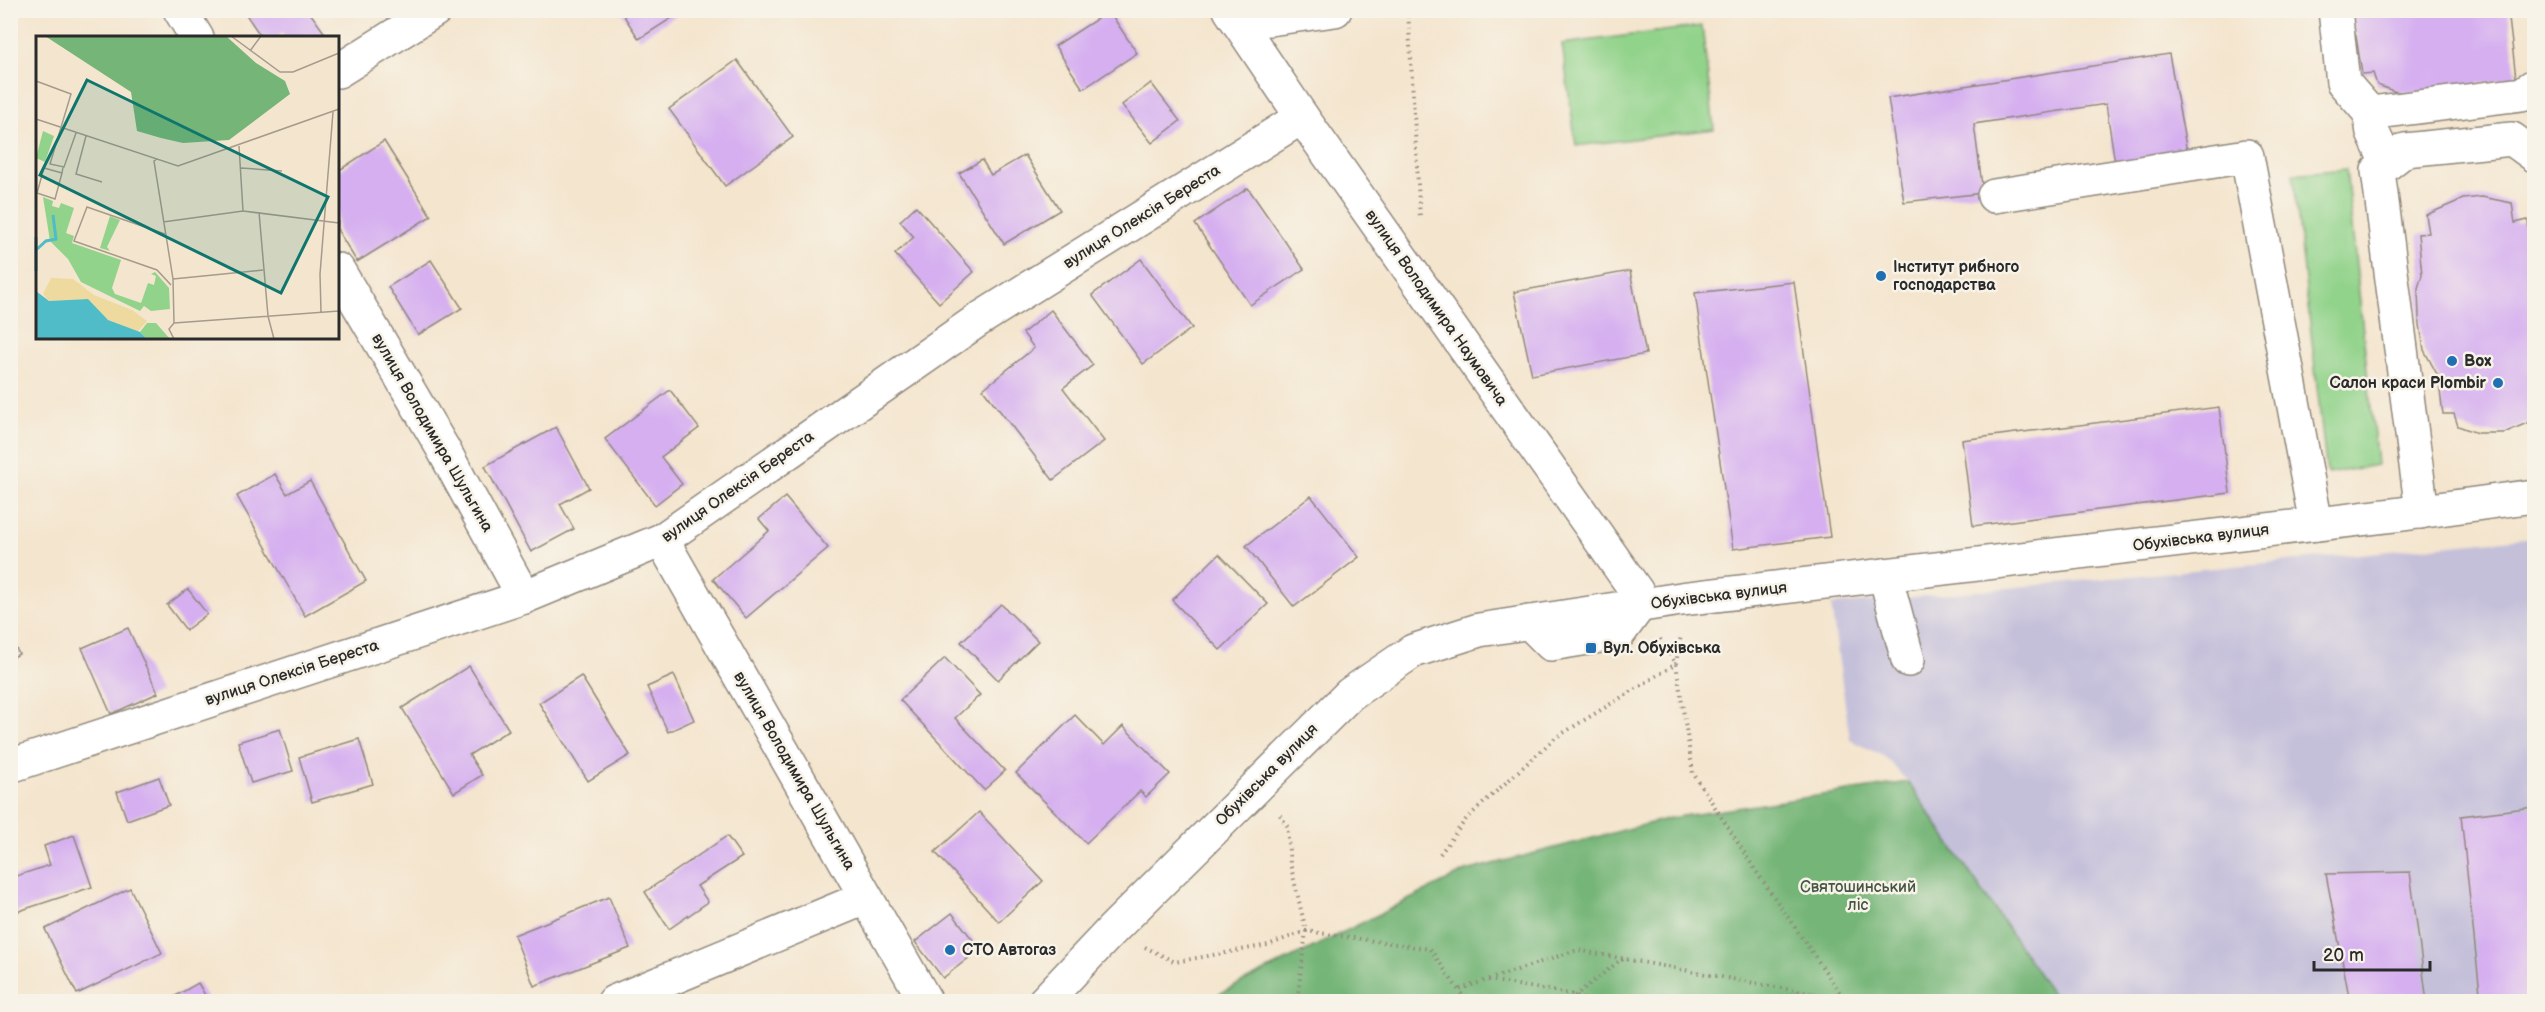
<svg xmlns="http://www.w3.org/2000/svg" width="2545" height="1012" font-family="'Balsamiq Sans',sans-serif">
	<rect width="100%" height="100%" fill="#f7f3e8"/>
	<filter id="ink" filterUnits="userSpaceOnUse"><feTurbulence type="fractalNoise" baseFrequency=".0167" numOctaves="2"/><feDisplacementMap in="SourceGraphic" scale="12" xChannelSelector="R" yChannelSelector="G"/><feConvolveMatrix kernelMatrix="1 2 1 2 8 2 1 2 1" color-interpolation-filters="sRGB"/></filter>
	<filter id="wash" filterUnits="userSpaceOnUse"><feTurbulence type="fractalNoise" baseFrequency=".008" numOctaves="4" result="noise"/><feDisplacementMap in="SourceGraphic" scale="24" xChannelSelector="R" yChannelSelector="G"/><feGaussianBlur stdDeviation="1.35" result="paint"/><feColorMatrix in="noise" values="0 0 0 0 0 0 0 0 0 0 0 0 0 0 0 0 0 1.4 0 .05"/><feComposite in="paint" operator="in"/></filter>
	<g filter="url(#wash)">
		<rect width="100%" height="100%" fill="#f4e5ce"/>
		<polygon fill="#c5c0da" points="2534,537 2534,1001 2057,1001 1908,782 1885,757 1850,740 1831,605"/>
		<g fill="#92d38b" stroke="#5e7f5b" stroke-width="1.5">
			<polygon points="1702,26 1714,129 1576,146 1562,44"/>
			<polygon points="2346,169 2377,465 2327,474 2293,174"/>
		</g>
		<polygon fill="#75b577" stroke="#507051" stroke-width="1.5" points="1908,782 2057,1001 1205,1001 1466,871 1670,818"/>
		<g id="blocks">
			<g fill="#d5aff0">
				<polygon points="255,10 308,10 326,35 322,38 285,38 282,33 277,38 262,38 247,16"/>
				<polygon points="620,10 675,10 678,14 639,39"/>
				<polygon points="2344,10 2508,10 2516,78 2421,93 2396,92 2377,85 2373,73 2362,74 2356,36"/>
				<polygon points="1109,11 1137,53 1083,89 1055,46"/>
				<polygon points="2169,54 2187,152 2115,163 2106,104 1974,124 1983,193 1904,202 1888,98"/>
				<polygon points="737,60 793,137 725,186 669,109"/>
				<polygon points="1151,83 1180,121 1152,143 1122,105"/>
				<polygon points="384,141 431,216 357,262 338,231 338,171"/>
				<polygon points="1025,155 1060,210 1004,244 959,173 982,160 991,175"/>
				<polygon points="1248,188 1304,269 1250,305 1195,224"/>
				<polygon points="2482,197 2512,203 2515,223 2528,220 2534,283 2534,420 2504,433 2477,433 2458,426 2454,414 2443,414 2438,376 2424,350 2419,318 2418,288 2422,275 2418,234 2429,233 2426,215 2463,199"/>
				<polygon points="916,206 974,272 939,303 895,254 914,237 900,221"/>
				<polygon points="1141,259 1192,328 1143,364 1092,295"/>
				<polygon points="431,260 462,308 418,335 388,287"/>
				<polygon points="1630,271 1646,354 1532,375 1514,292"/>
				<polygon points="1794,282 1830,537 1733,549 1695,293"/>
				<polygon points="1051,310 1093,365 1063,388 1104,441 1053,480 983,389 1034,348 1023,333"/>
				<polygon points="670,390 699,428 661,457 682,484 655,505 605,439"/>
				<polygon points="2219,407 2230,493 1973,526 1962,440"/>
				<polygon points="556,427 589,488 560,504 574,529 531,552 485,466"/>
				<polygon points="275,474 287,494 310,481 366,581 305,616 237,496"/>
				<polygon points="1311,496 1359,557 1294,607 1246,546"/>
				<polygon points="785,497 828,548 746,618 713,579 769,531 759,519"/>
				<polygon points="1219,554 1268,604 1220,650 1172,600"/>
				<polygon points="188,589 207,614 186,630 167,605"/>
				<polygon points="1001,604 1038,641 998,680 961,642"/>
				<polygon points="128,628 158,693 111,714 82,648"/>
				<polygon points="10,638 19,654 10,659"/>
				<polygon points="945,658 980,695 955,718 1005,771 984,790 900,700"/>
				<polygon points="469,666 509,730 469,755 482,775 454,793 402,708"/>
				<polygon points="674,675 694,720 668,732 647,687"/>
				<polygon points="581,676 630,755 588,781 539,703"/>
				<polygon points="1075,715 1104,745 1123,726 1170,774 1146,797 1140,791 1086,843 1016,773"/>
				<polygon points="280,729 293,771 251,783 238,742"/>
				<polygon points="359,739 373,784 312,802 299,757"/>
				<polygon points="159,777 169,805 127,820 117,792"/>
				<polygon points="2534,807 2534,1002 2481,1002 2461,816"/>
				<polygon points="979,812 1043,881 999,922 935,852"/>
				<polygon points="74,835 92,887 10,914 10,878 50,865 44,846"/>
				<polygon points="727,836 742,857 697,886 708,902 669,929 645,892"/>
				<polygon points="2410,872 2427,1002 2350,1002 2326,874"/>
				<polygon points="130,888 162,953 77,994 45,929"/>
				<polygon points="609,897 630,948 534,986 514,935"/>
				<polygon points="952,913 980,949 943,978 915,942"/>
				<polygon points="198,983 209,1002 165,1002"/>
			</g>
		</g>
	</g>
	<g filter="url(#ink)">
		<use href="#blocks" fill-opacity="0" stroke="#90887c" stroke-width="1.5"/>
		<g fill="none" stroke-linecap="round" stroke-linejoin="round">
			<g stroke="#90887c" stroke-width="36">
				<g id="minor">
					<polyline points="180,10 197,38"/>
					<polyline points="1230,10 1302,117 1637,592 1639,606 1619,633 1551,644 1529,622"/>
					<polyline points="2335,10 2343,82 2370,113"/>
					<polyline points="1239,23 1335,10"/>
					<polyline points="338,71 435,10"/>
					<polyline points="2387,163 2373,133 2370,113 2522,94 2534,86"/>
					<polyline points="1994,196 2247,156 2316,524"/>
					<polyline points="338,270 442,447 524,597"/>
					<polyline points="2420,512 2420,496 2378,171 2405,150 2512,139 2534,155"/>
					<polyline points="662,540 926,1002"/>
					<polyline points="1885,575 1908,660"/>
					<polyline points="10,766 524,597 662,540 978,320 1302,117"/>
					<polyline points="614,1002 865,898"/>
					<polyline points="1044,1002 1112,930 1350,694 1413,651 1479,630 1681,599 2402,514 2534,496"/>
				</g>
			</g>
			<g stroke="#90887c" stroke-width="4" stroke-dasharray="1.5 4.5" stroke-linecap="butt">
				<polyline points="1408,10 1420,219"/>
				<polyline points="1660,639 1676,664 1693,773 1756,871 1845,1000"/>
				<polyline points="1280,815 1287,826 1290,863 1306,931 1297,1002"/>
				<polyline points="1440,854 1467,818 1555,738 1676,664 1681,635"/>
				<polyline points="1145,947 1175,962 1268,945 1306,931 1430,949 1467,1002"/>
				<polyline points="1488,980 1576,995 1590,1002"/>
				<polyline points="1460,989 1577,950 1845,1000"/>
				<polyline points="1564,1002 1576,995 1623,958"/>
			</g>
			<use href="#minor" stroke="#fff" stroke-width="33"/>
		</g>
	</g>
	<g fill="#1f6fb2" stroke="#f7f3e8" stroke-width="2">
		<circle cx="1881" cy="276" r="6"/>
		<circle cx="2452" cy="361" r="6"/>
		<circle cx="2498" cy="383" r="6"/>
		<rect x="1585" y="642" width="12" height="12" rx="3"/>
		<circle cx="950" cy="950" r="6"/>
	</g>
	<g text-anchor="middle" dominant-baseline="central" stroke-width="5" stroke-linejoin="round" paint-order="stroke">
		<g font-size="16" fill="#2b2b2b" stroke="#f7f3e8">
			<text transform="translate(1142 217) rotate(-32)">вулиця Олексія Береста</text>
			<text transform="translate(1436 308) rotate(55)">вулиця Володимира Наумовича</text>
			<text transform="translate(432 433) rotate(60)">вулиця Володимира Шульгина</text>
			<text transform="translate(738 487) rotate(-35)">вулиця Олексія Береста</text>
			<text transform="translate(2201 538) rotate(-7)">Обухівська вулиця</text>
			<text transform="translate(1719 596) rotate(-7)">Обухівська вулиця</text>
			<text transform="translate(292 673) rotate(-18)">вулиця Олексія Береста</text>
			<text transform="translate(794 771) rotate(60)">вулиця Володимира Шульгина</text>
			<text transform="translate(1267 775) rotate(-45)">Обухівська вулиця</text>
		</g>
		<g font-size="16" font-weight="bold" fill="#2b2b2b" stroke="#f7f3e8" text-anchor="start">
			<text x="1893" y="267">Інститут рибного<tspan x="1893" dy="18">господарства</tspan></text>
			<text x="2464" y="361">Box</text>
			<text x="2486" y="383" text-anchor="end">Салон краси Plombir</text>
			<text x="1603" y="648">Вул. Обухівська</text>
			<text x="962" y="950">СТО Автогаз</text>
		</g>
		<g font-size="16" fill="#455543" stroke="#f7f3e8">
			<text x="1858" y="887">Святошинський<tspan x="1858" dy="18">ліс</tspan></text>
		</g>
	</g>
	<g transform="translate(36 36)">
		<rect width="303" height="303" fill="#f4e5ce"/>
		<path d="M7,95L18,100L9,126L0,122ZM7,161L17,165L16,170L23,172L25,167L38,172L30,197L38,200L36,207L85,224L76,252L79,258L105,267L112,247L118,249L120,240L115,238L119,236L133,252L134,273L115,275L108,270L104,275L45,246L32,223L14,205ZM74,180L84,184L71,211L74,215L64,212ZM111,287H120L134,303H111L104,296Z" fill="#92d38b"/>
		<path d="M9,0H190L220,27L249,45L254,58L193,104L147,107L125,102L101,95L95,56Z" fill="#75b577"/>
		<path d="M15,242L37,243L58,259L96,274L111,285L101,296L72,284L51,263L13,265L7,258Z" fill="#eeda9e"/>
		<path d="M0,255L13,265L52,263L72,284L104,296L111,303H0Z" fill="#4fbcc8"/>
		<path fill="none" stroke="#4fbcc8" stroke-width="3" d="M0,201V235M0,214L10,205L20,203L17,179"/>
		<path fill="none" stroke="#a49b8d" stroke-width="1.5" d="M195,0L244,36H257L303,17M214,15L225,0M0,45L35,58L14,128L28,131L40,97M0,83L142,130L303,73M50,100L40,138L66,146M203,110L207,175M121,123L118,125L137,243L138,287L133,293L138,303M205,132L246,135M26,137L19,163L1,157L8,132L26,137L27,131M223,176L232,280L238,303M127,186L207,175L303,187M129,198L51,171L38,205L121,234L135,249M137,243L227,234M285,276L284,238L297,76M138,287L303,275"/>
		<path fill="#0f766e" fill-opacity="0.15" stroke="#0f766e" stroke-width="3" d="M51,44L292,161L245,257L4,139Z"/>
		<rect width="303" height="303" fill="none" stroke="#2b2b2b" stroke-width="3"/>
	</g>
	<rect width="2545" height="1012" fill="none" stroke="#f7f3e8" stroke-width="36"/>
	<path d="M2314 961v9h116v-9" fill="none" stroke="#2b2b2b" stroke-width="3"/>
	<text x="2323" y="961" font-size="18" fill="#2b2b2b" stroke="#f7f3e8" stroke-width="4.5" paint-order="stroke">20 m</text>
</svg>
